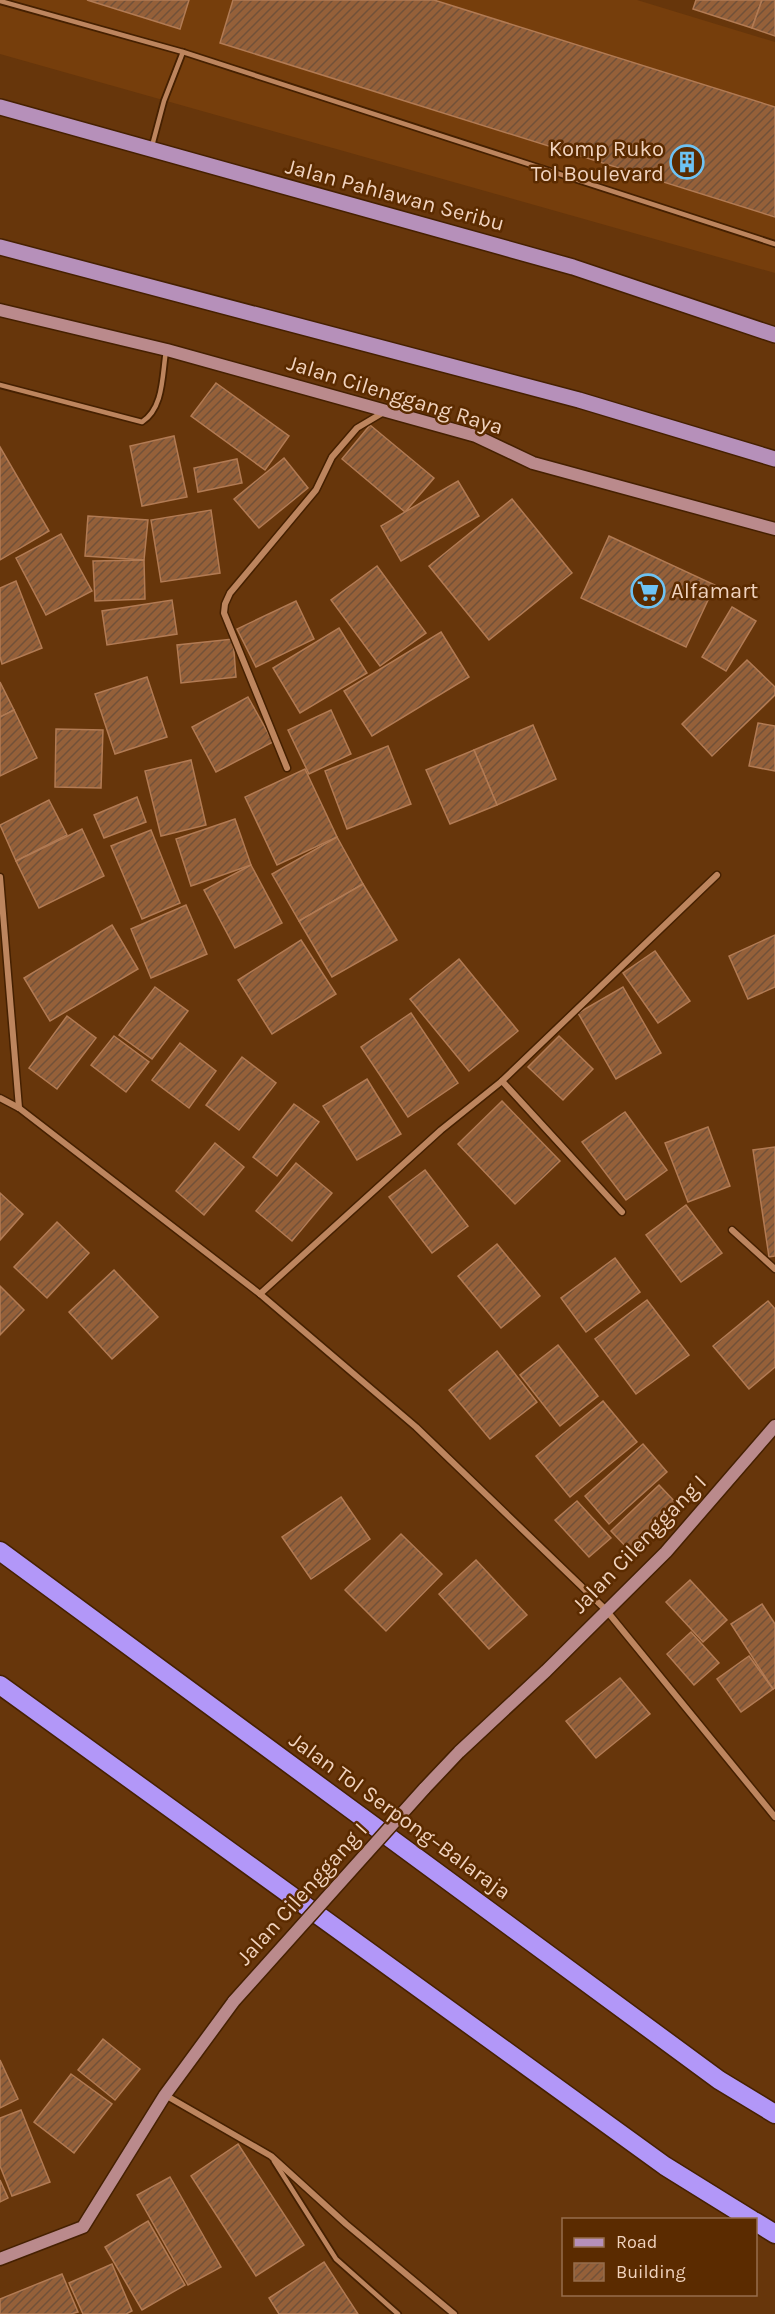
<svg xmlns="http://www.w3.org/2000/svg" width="775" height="2314" font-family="Karla,sans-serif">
	<defs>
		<pattern id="building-hatch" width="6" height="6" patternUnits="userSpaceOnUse" patternTransform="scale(1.5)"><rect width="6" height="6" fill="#956039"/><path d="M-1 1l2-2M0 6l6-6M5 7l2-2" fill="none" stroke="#725139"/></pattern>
	</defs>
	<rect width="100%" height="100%" fill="#67360b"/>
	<polygon fill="#763e0c" points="0,0 637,0 775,42 775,273 0,54"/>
	<g fill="url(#building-hatch)" stroke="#b27b54" stroke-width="1.5">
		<polygon points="87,0 189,0 180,29"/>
		<polygon points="233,0 434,0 775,107 775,217 220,43"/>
		<polygon points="696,0 762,0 752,28 693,9"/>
		<polygon points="762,0 775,0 775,36 752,28"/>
		<polygon points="216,383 289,436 265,470 191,416"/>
		<polygon points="370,425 434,478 405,512 342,459"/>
		<polygon points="174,436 187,497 142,506 130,446"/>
		<polygon points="0,447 49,531 0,560"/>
		<polygon points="284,458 308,488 259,528 234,499"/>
		<polygon points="237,459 242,483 198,492 194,468"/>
		<polygon points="458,481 479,516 401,561 381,526"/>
		<polygon points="512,499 572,573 489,640 429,566"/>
		<polygon points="211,510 220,573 161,582 151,520"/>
		<polygon points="88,516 148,520 144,560 85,556"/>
		<polygon points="61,534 92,591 46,615 16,558"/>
		<polygon points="609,536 715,585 686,647 581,598"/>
		<polygon points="144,560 145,599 95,601 93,561"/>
		<polygon points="377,566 426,633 380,666 331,600"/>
		<polygon points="16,581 42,648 2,664 0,657 0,588"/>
		<polygon points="172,600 177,634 107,645 102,611"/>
		<polygon points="296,601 314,639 256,667 237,629"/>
		<polygon points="732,607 756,621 726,671 702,657"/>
		<polygon points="339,628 367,673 300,713 273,668"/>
		<polygon points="441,632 469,677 372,736 344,691"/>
		<polygon points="233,639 236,677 181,683 177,645"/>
		<polygon points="747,660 775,687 775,695 712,756 682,724"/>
		<polygon points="147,677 167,737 115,754 95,694"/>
		<polygon points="0,682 14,710 0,717"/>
		<polygon points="248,697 273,742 216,772 192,727"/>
		<polygon points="14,710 37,758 0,776 0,717"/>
		<polygon points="331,710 351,754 309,774 288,730"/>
		<polygon points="758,723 775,726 775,771 749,766"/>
		<polygon points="533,725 556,779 497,805 474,750"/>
		<polygon points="56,729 103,730 101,788 55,787"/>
		<polygon points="388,746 411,804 347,829 325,771"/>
		<polygon points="474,750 497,805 450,824 426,770"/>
		<polygon points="191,760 206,825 161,836 145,771"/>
		<polygon points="305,769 337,837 277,865 245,797"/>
		<polygon points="137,797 146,822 104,838 94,815"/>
		<polygon points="49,800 67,835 16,861 0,825"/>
		<polygon points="235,819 251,865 191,886 176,839"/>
		<polygon points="82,829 104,876 39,908 16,861"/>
		<polygon points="151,830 180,903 142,919 111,846"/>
		<polygon points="337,837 363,884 299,921 272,874"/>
		<polygon points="251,865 282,923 235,948 204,890"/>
		<polygon points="363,884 397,940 332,977 299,921"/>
		<polygon points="186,905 207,954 151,978 131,929"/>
		<polygon points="112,925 138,969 50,1021 24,978"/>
		<polygon points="775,935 775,987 748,999 729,956"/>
		<polygon points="301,940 336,994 272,1034 238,980"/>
		<polygon points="655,951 690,1001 658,1023 623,973"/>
		<polygon points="459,959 518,1031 469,1071 410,999"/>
		<polygon points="155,987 188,1011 152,1059 119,1035"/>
		<polygon points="623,987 661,1053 616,1079 578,1013"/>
		<polygon points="411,1013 458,1083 408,1117 361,1047"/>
		<polygon points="67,1016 96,1038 57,1089 29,1068"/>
		<polygon points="114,1036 149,1062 126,1092 91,1065"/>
		<polygon points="559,1036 593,1069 563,1100 528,1067"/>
		<polygon points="180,1043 216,1071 189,1108 152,1080"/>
		<polygon points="242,1057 276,1083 239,1130 206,1105"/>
		<polygon points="367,1079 401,1134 357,1160 323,1106"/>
		<polygon points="502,1101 560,1161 515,1204 458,1144"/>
		<polygon points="294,1104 319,1122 277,1176 253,1157"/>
		<polygon points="625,1112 667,1170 626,1200 582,1142"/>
		<polygon points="708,1127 730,1186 688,1202 665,1143"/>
		<polygon points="215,1143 244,1167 204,1215 176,1191"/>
		<polygon points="775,1147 775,1256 769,1257 753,1150"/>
		<polygon points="296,1163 332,1193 292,1241 256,1211"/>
		<polygon points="425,1170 468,1226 432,1253 389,1197"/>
		<polygon points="0,1193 23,1214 0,1240"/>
		<polygon points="686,1205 722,1253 681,1282 646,1235"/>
		<polygon points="57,1222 89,1253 47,1298 14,1267"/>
		<polygon points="497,1244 540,1296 501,1328 458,1276"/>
		<polygon points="615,1258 640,1292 586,1332 561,1298"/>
		<polygon points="114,1270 158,1317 112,1359 69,1312"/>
		<polygon points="0,1286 24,1310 0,1335"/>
		<polygon points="647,1300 689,1355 636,1394 595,1339"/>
		<polygon points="768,1301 775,1309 775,1367 749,1389 713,1346"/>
		<polygon points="558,1345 598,1396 560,1426 520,1375"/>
		<polygon points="497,1351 537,1402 490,1439 449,1390"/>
		<polygon points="603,1401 637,1442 570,1497 536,1456"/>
		<polygon points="643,1444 667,1472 609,1524 585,1496"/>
		<polygon points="659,1485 678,1505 629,1550 611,1531"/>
		<polygon points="341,1497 370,1539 311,1579 282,1537"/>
		<polygon points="577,1501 611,1538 589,1557 555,1520"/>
		<polygon points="401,1534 442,1574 386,1631 345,1590"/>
		<polygon points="476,1560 527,1615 489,1649 439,1594"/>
		<polygon points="690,1580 727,1620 703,1642 666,1602"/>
		<polygon points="762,1604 775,1624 775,1688 773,1689 731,1624"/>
		<polygon points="691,1632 719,1663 694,1685 667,1654"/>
		<polygon points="749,1656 773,1689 741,1712 717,1679"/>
		<polygon points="620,1678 650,1714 596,1758 566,1721"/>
		<polygon points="103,2039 140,2069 115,2100 78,2070"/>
		<polygon points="0,2060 18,2099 0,2108"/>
		<polygon points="71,2074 112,2104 74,2153 34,2122"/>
		<polygon points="21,2110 50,2182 12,2196 0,2166 0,2118"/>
		<polygon points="238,2144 304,2245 256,2276 191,2176"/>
		<polygon points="170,2177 221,2267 188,2285 137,2195"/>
		<polygon points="0,2180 8,2198 0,2202"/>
		<polygon points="148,2221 185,2285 142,2310 105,2247"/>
		<polygon points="324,2262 358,2314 279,2314 269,2298"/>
		<polygon points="112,2264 132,2311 126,2314 83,2314 69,2283"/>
		<polygon points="62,2274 78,2312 71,2314 0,2314 0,2299"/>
	</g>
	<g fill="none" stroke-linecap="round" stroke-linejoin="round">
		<g stroke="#452001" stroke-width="8">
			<g id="lane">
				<polyline points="0,1 183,52 775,244"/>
				<polyline points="152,146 164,101 183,52"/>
				<path d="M0,385L142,422C164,408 162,375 166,351"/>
				<polyline points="274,2161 336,2259 398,2314"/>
			</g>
		</g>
		<g stroke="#452001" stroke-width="9">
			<g id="street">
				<polyline points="287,768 224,613 225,604 230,593 316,490 332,457 357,428 384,412"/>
				<polyline points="0,877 19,1108"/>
				<polyline points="502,1081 622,1212"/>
				<polyline points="0,1098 19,1108 260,1294 416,1427 606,1610 775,1817"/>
				<polyline points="732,1230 775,1269"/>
				<polyline points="260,1294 441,1130 502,1081 717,875"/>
				<polyline points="165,2095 271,2156 346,2224 454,2314"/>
			</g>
		</g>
		<g stroke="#452001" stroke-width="15">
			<g id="secondary">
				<polyline points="0,310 167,350 476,436 533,463 775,529"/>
				<polyline points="424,1789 459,1752 546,1671 666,1552 775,1426"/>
				<polyline points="0,2259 83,2227 165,2095 234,2001"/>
			</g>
		</g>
		<g stroke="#452001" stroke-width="18">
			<g id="primary">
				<polyline points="0,107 573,267 775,335"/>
				<polyline points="0,247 579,400 775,459"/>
			</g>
		</g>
		<g stroke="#452001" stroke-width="21">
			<g id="highway">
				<polyline points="0,1551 719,2080 775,2114"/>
				<polyline points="0,1685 665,2166 752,2220"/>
				<polyline points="756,2222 775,2234"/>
			</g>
		</g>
		<use href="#lane" stroke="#bd855e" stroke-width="4.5"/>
		<use href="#street" stroke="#bd855e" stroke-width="6"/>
		<use href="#secondary" stroke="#ba8a8c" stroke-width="12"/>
		<use href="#primary" stroke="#b690ba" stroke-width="15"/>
		<use href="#highway" stroke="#b297f8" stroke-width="18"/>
		<g stroke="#452001" stroke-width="15" stroke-linecap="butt">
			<polyline id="secondary-bridge" points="234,2001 424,1789"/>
		</g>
		<use href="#secondary-bridge" stroke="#ba8a8c" stroke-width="12"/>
	</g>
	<defs>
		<g id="building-ring" transform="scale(1.725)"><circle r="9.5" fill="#5b2b00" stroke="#6dc2f3" stroke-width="1.5"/><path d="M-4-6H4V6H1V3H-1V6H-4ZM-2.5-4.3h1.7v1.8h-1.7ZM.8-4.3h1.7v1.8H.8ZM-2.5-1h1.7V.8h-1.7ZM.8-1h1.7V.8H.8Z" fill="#6dc2f3"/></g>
		<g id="supermarket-ring" transform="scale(1.725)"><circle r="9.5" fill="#5b2b00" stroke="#6dc2f3" stroke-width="1.5"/><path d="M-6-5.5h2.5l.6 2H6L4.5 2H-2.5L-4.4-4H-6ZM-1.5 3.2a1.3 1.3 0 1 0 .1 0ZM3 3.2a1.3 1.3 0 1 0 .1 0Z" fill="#6dc2f3"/></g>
	</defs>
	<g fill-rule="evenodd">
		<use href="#building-ring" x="687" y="162"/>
		<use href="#supermarket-ring" x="648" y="591"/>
	</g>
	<g text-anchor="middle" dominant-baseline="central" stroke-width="5" stroke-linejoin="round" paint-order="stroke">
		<g font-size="22" fill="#f1d3be" stroke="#5b2b00" text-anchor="end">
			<text x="664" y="149">Komp Ruko<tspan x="664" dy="25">Tol Boulevard</tspan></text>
			<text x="671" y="591" text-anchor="start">Alfamart</text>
		</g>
		<g font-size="22" fill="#f1d3be" stroke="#5b2b00">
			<text transform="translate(395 195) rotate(15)">Jalan Pahlawan Seribu</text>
			<text transform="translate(395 395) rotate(17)">Jalan Cilenggang Raya</text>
			<text transform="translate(639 1544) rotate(-46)">Jalan Cilenggang I</text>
			<text transform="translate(400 1816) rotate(36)">Jalan Tol Serpong–Balaraja</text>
			<text transform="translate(302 1894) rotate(-48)">Jalan Cilenggang I</text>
		</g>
	</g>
	<rect x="562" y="2218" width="195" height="78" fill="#5b2b00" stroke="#976e4c" stroke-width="1.5"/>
	<rect x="574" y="2238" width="30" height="9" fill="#b690ba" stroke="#976e4c" stroke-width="1.5"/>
	<text x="616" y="2248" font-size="18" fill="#f1d3be">Road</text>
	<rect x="574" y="2263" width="30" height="18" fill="url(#building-hatch)" stroke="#976e4c" stroke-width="1.5"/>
	<text x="616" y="2278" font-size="18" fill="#f1d3be">Building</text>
</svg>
